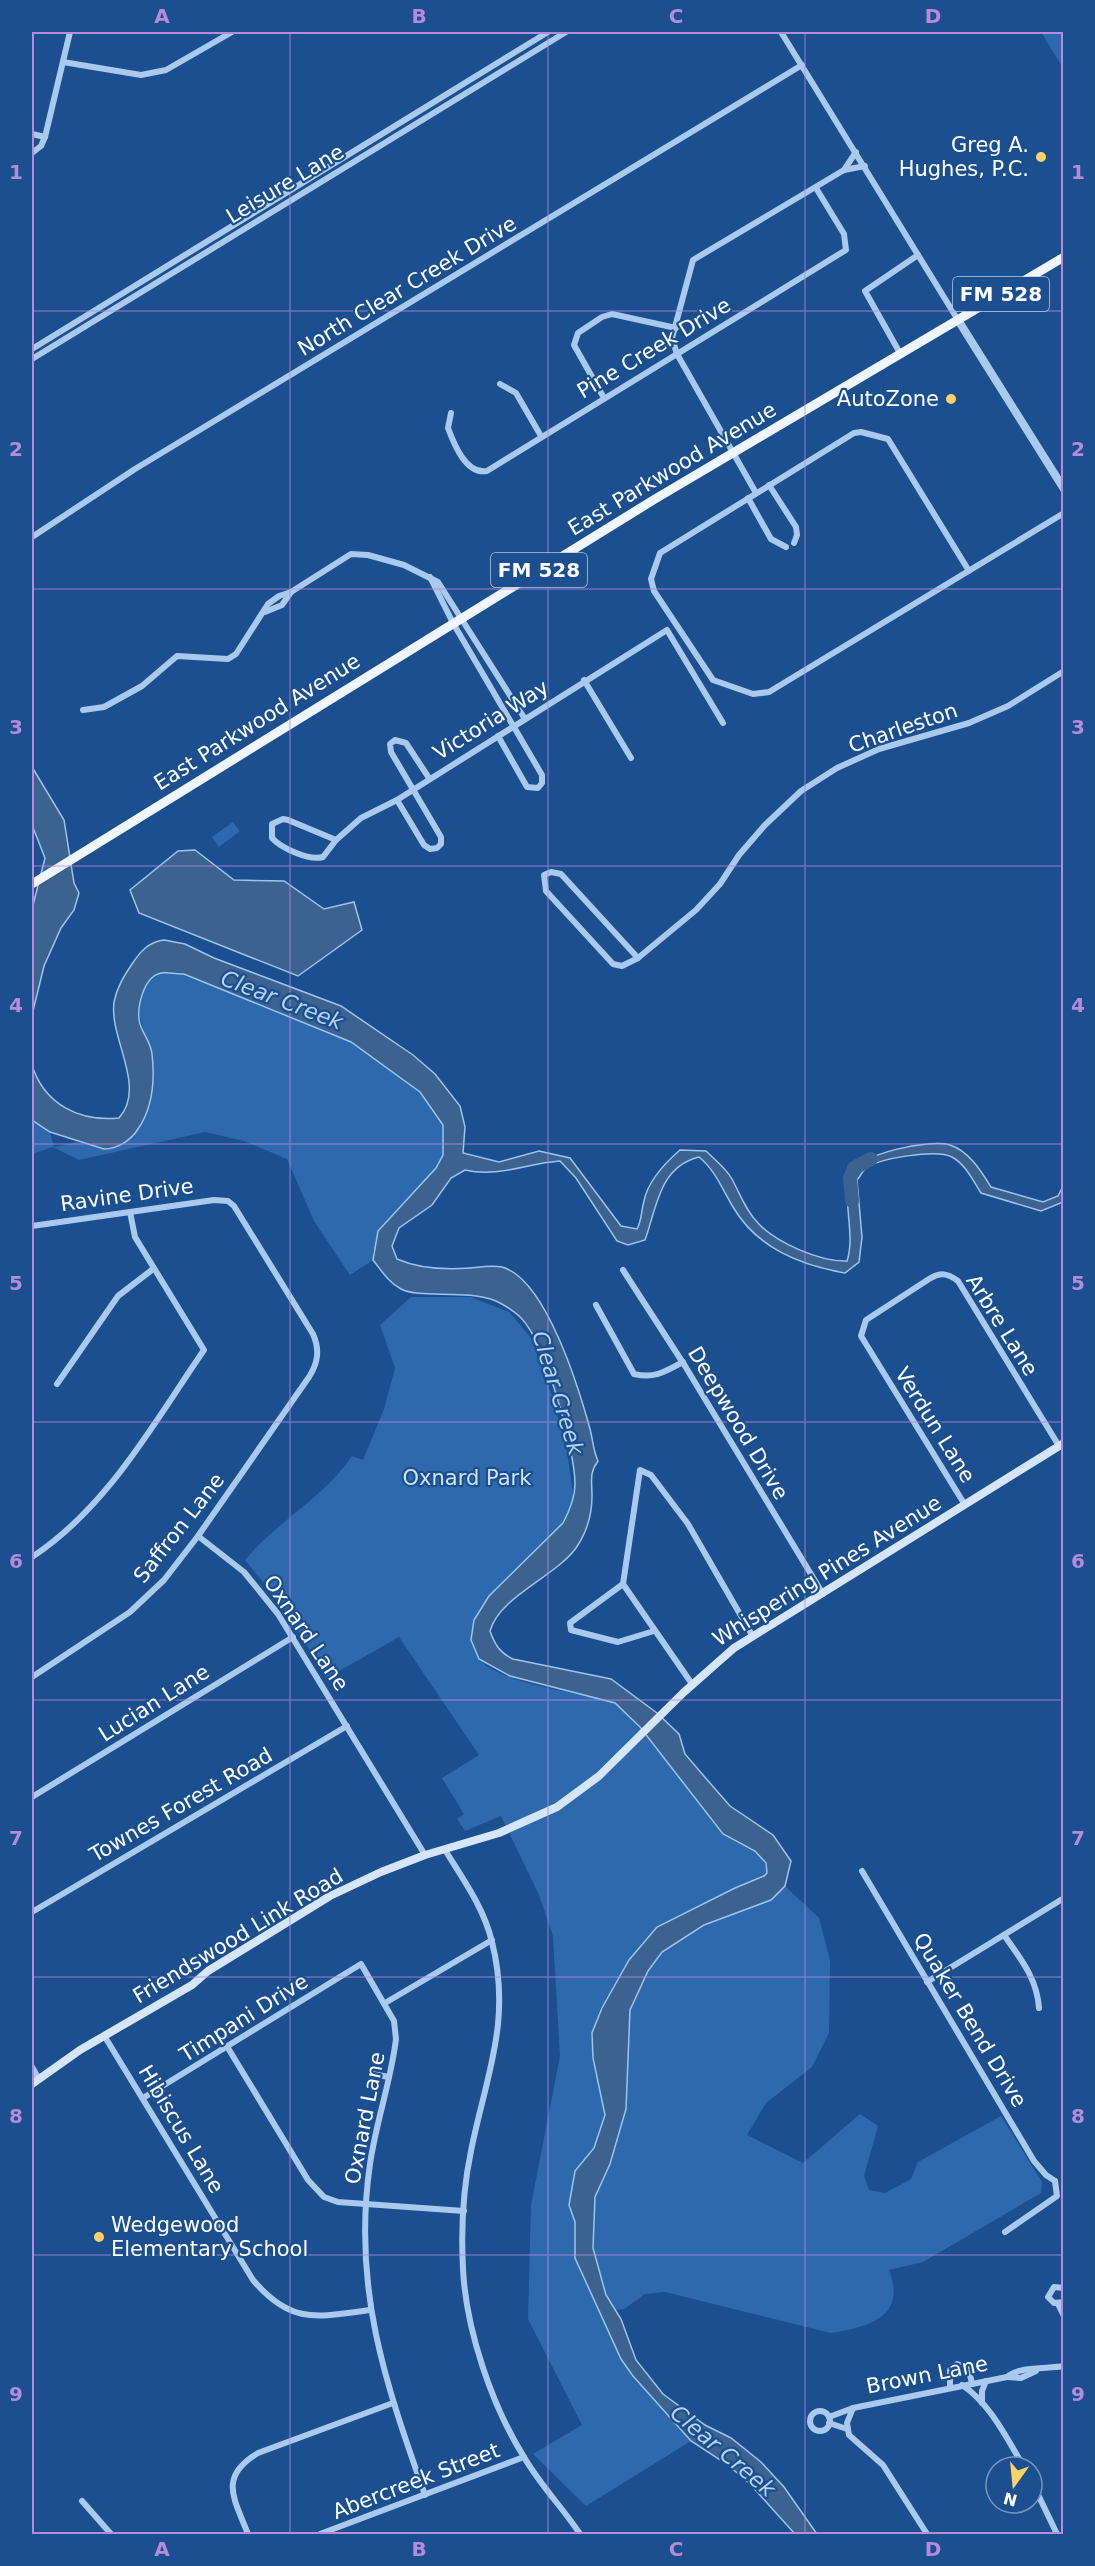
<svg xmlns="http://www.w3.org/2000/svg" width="1095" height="2566" font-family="'DejaVu Sans',sans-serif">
	<rect width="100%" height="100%" fill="#1b4f8f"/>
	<g fill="#2e69ad">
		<polygon points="1041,32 1063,32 1063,68"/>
		<polygon points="233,822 240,831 219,847 212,837"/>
		<path d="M160,973L184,974L351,1042L420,1092L443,1125V1155L436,1168L373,1250V1260L350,1275L314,1221L287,1159L244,1141L205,1132L79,1160L53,1147L32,1154V1120L50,1132L54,1147L76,1142L112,1149L152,1051C139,1021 129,996 160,973Z"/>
		<path d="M411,1297H471L509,1312L531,1338L553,1399L567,1451L575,1508L556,1538L471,1640C474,1647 476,1656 481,1661C508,1686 575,1691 611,1702C628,1707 703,1809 719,1830C734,1848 764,1845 767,1873L764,1876L735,1888L657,1927L629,1960L613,1987L593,2058L605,2115L594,2148L575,2171L569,2205L575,2222V2258L621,2359L633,2376L691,2441L586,2506L533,2454L582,2425L528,2319L531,2205L560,2056L553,1936L539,1895L501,1816L465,1831L457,1819L464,1814L442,1778L479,1755L399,1637L327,1678L281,1604L245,1560C277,1521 325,1497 352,1456L363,1460L384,1409L395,1368L380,1325Z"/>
		<path d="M785,1886L819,1918L830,1960L829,2033L812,2067L766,2103L747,2135L803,2163L860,2114L878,2126L864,2176L869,2190L885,2193L911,2179L918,2162L1001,2116L1042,2182L1041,2193L923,2262L889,2270C907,2316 870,2327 831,2333L665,2292L645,2294L624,2309L616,2310L606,2295L593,2248L594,2197L616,2147L630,2010L648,1971L662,1952L718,1918L771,1900Z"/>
	</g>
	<g fill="#3c6290" stroke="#9cc4f0" stroke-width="1.5">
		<polygon points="32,767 64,820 74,883 79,893 74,910 61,928 44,966 32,1015 32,909 45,858 32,825"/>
		<polygon points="195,850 234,880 284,881 324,909 354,902 362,930 298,976 139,913 130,890 178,851"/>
		<path d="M164,940L185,944L214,958L341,1006L413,1055L435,1074L460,1106L465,1127L463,1153L499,1162L539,1151L570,1158L621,1226L637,1229C642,1220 641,1211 644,1201C648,1181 665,1163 680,1150L706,1151C715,1160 726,1168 732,1179C740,1194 746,1211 758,1223C776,1243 821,1262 847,1261C856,1233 841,1200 851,1174C859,1153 930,1139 950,1145C969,1151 981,1171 991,1187L1043,1202L1058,1196L1063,1186V1202L1041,1211L981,1193C972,1179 966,1165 952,1157C937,1149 878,1158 865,1169C862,1172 860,1177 857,1180L862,1237L859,1262L845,1273C800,1265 757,1248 733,1207C722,1189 716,1171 699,1157C659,1167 657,1207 645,1240L628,1245L617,1241L576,1178L560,1161C527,1163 498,1178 465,1170L451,1178L432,1205L399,1228L392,1246L397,1259C420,1269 445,1270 470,1268C480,1267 492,1265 502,1267C546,1279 579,1389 590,1429C593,1440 593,1450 598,1461C589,1473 592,1481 592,1496C592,1515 587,1532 576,1548C555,1577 500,1596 490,1631C495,1645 500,1653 513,1659L611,1679L657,1713L679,1734L685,1754L703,1775L730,1806L773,1835L791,1861L785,1886L771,1900L704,1925L662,1952L648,1971L630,2010L626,2109L610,2164L595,2197L593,2248L606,2295L621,2319L636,2360L663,2394L705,2425L731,2438L761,2462L784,2487L817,2534H795L750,2484L728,2465L691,2441L633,2376L621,2359L575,2258V2222L569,2205L575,2171L594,2148L605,2115L593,2058L592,2033L602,2008L629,1960L657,1927L735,1888L764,1876L767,1873L766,1863L755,1851L723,1834L640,1727L615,1703L510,1676L479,1659L471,1640L474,1620L489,1596L563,1523C570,1510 575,1498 575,1484C575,1450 545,1343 522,1319C517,1313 503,1304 496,1301C467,1289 420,1299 401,1289C389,1283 381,1270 373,1260L378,1231L436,1168L443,1155V1125L420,1092L351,1042L184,974C177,974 168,972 161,973C143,977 136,1009 140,1024C143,1034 151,1043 152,1054C155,1080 153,1107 138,1129C131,1140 118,1149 104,1149L50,1132L32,1120V1065C44,1104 79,1122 119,1118C147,1086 109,1039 114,1002C117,987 124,976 132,964C140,952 148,942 164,940Z"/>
	</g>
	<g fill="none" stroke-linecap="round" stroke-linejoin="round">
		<polyline stroke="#3c6290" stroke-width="14" points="852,1201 850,1178 854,1168 871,1159"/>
		<g stroke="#a9c9ee" stroke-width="6">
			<polyline points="781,32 958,320"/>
			<polyline points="63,62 141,75 166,70 232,32"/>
			<polyline points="32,134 45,137"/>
			<polyline points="32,153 41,146 45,137 70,32"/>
			<polyline points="844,170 856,152"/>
			<polyline points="32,349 548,32"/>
			<polyline points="901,355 865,291 918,255"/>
			<polyline points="32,359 566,32"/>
			<polyline points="500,384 516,393 541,436"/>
			<polyline points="604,398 574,345 578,333 602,317 612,314 676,328"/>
			<path d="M451,413L448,428C454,444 466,475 487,471L841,253L846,250L844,234L816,188"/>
			<polyline points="769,485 796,527 797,535 794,543"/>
			<polyline points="756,493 677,354 672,338 693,260 844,170 865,166"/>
			<polyline points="748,498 771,539 786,547"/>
			<polyline points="32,537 135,469 802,65"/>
			<path d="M969,571L888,439L861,432L854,433L660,553L651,579L654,591L713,680L753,694L769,692C867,633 965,573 1064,513"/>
			<polyline points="430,577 453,623 542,775 542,783 538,788 527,787 498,736"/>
			<polyline points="265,612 282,605 291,592"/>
			<polyline points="584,680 631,758"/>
			<polyline points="83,710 104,707 142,686 177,656 228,659 236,654 268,604 279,596 291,592 351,554 368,555 404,565 438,582 525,719"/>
			<polyline points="397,800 424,845 430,849 437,848 441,844 441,837 391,752 390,744 395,740 406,743 429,778"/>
			<path d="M283,819L288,820L336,840L323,857C309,861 281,848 272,838V824Z"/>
			<polyline points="336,840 361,818 397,800 667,630 723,723"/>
			<polygon points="551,872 561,874 638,958 622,966 613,964 546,891 544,875"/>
			<polyline points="638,958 696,910 720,884 739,855 765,825 801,791 837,768 879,749 969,723 1008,706 1064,671"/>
			<path d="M32,1226L214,1200L228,1201L234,1206L313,1334C320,1350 318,1363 309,1377L198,1536L164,1580L130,1612L32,1677"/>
			<polyline points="623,1270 685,1366 823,1594"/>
			<path d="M596,1305L634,1374C654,1379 665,1372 683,1362"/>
			<polyline points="57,1384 118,1296 153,1269"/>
			<path d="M965,1505L861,1336L866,1320L929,1279C941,1272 947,1273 958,1281L1059,1446"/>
			<polyline points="198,1536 244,1572 278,1614 425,1855"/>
			<path d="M32,1557C108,1507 153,1424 204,1350L135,1237L130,1212"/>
			<polyline points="623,1584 570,1623 571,1630 618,1642 654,1631"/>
			<polyline points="692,1684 623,1584 640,1470 651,1475 688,1524 752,1635"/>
			<polyline points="32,1797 293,1637"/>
			<path d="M445,1850C463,1879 484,1908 492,1942C512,2021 486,2076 471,2151C463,2189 461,2231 463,2269C466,2330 492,2406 524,2457C540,2485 563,2508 580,2534"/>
			<polyline points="862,1871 1034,2161 1046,2175 1055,2181"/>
			<polyline points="32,1912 347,1726"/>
			<path d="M1004,1935C1020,1958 1037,1978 1039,2008"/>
			<polyline points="927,1982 1064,1898"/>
			<polyline points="385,2003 492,1940"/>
			<path d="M105,2037L253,2280C291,2325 317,2317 370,2310"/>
			<polyline points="228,2048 308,2180 324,2197 338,2202 464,2211"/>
			<polyline points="32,2067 39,2079"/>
			<polyline points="372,2074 389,2077"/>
			<path d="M143,2098L361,1964L394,2021L396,2039C391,2081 376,2122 370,2164C352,2287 385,2382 425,2495"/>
			<polyline points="1005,2232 1057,2196 1055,2181"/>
			<polyline points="1064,2288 1054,2287 1048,2297 1054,2303 1064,2302"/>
			<polyline points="1058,2304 1064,2316"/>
			<polyline points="1007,2377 1021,2378 1036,2371"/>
			<path d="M962,2385C990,2403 1007,2439 1024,2467"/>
			<polyline points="950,2387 950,2370 957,2364 968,2368 972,2383"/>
			<polyline points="982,2403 982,2391 986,2381"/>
			<circle cx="820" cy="2421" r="10"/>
			<polyline points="829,2417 853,2408"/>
			<polyline points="829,2423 847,2429"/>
			<polyline points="1032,2482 1057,2534"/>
			<polyline points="82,2501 111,2534"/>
			<path d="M248,2534C234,2498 218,2477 258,2453L393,2403"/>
			<polyline points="320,2534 524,2457"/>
			<path d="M927,2534L883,2465L849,2435L847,2423L853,2408L1007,2377C1020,2366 1046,2369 1064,2366"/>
		</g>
		<polyline stroke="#a9c9ee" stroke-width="8" points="958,320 1064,489"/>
		<polyline stroke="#d6e6fa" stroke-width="8" points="32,2084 80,2050 192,1985 208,1971 330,1896 381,1872 425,1855 499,1833 557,1807 599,1776 683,1693 734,1648 1064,1443"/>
		<polyline stroke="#f0f6ff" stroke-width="9" points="32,884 655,499 1064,257"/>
	</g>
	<path fill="none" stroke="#b68bdc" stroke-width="1.5" stroke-opacity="0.55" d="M290,32V2534M548,32V2534M805,32V2534M32,311H1064M32,589H1064M32,866H1064M32,1144H1064M32,1422H1064M32,1700H1064M32,1977H1064M32,2255H1064"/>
	<g fill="#ffd166" stroke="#1b4f8f" stroke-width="2">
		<circle cx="1041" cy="157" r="6"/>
		<circle cx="951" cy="399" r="6"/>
		<circle cx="99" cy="2237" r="6"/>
	</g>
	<g text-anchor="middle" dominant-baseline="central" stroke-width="4.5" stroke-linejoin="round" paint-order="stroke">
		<g fill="#1b4f8f" stroke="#bbcadd" stroke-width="1.5">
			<rect x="953" y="277" width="96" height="34" rx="4.5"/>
			<rect x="491" y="553" width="96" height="34" rx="4.5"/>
		</g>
		<g font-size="20" font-weight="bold" fill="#fff">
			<text x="1001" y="294">FM 528</text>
			<text x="539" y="570">FM 528</text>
		</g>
		<g font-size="21" fill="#fff" stroke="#1b4f8f" text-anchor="end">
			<text x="1029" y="145">Greg A.<tspan x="1029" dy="24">Hughes, P.C.</tspan></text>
			<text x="939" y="399">AutoZone</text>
			<text x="111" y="2225" text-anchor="start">Wedgewood<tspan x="111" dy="24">Elementary School</tspan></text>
		</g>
		<g font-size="21" fill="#fff" stroke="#1b4f8f">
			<text transform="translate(285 184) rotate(-31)">Leisure Lane</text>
			<text transform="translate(407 286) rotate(-31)">North Clear Creek Drive</text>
			<text transform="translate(654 348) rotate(-31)">Pine Creek Drive</text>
			<text transform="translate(672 469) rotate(-31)">East Parkwood Avenue</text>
			<text transform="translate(491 720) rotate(-32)">Victoria Way</text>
			<text transform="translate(257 722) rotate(-32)">East Parkwood Avenue</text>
			<text transform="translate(903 728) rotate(-19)">Charleston</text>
			<text transform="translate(127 1195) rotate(-8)">Ravine Drive</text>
			<text transform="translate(1002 1325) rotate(58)">Arbre Lane</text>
			<text transform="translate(738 1423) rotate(59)">Deepwood Drive</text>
			<text transform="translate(935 1425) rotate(58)">Verdun Lane</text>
			<text transform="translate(179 1528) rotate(-52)">Saffron Lane</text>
			<text transform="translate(827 1571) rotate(-32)">Whispering Pines Avenue</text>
			<text transform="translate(306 1633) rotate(56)">Oxnard Lane</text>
			<text transform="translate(154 1703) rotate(-32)">Lucian Lane</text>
			<text transform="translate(181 1805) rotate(-30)">Townes Forest Road</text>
			<text transform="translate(238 1936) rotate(-31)">Friendswood Link Road</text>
			<text transform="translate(244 2018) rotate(-32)">Timpani Drive</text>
			<text transform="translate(970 2020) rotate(59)">Quaker Bend Drive</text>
			<text transform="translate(365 2118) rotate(-79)">Oxnard Lane</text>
			<text transform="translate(181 2129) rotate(59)">Hibiscus Lane</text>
			<text transform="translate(927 2375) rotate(-11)">Brown Lane</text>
			<text transform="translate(416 2481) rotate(-21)">Abercreek Street</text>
		</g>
		<g font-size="21" fill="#cfe3fa" stroke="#1b4f8f">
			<text x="467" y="1478">Oxnard Park</text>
		</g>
		<g font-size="22" font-style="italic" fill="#b5d3f5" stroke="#1b4f8f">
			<text transform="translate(282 1000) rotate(21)">Clear Creek</text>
			<text transform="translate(558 1393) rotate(73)">Clear Creek</text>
			<text transform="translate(723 2451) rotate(40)">Clear Creek</text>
		</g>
	</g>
	<rect width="1095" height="2566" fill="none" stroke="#1b4f8f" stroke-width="66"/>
	<g transform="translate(1014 2485) rotate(195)"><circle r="28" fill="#1b4f8f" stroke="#7695bc" stroke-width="1.5"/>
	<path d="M0-4.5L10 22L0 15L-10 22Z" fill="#ffd166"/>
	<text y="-9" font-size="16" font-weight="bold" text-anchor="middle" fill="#ffffff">N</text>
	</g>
	<rect x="33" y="33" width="1029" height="2500" fill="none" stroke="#b68bdc" stroke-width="2"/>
	<g font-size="20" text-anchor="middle" font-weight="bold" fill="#b68bdc">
		<text x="162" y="23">A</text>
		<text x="419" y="23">B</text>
		<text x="676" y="23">C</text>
		<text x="933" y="23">D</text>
		<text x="16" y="179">1</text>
		<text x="1078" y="179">1</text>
		<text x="16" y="456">2</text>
		<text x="1078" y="456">2</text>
		<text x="16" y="734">3</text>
		<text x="1078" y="734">3</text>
		<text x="16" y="1012">4</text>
		<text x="1078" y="1012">4</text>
		<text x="16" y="1290">5</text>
		<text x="1078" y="1290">5</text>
		<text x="16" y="1568">6</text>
		<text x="1078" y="1568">6</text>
		<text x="16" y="1845">7</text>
		<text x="1078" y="1845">7</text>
		<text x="16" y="2123">8</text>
		<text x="1078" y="2123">8</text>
		<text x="16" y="2401">9</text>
		<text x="1078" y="2401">9</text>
		<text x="162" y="2556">A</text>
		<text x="419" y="2556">B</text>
		<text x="676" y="2556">C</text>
		<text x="933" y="2556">D</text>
	</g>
</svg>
